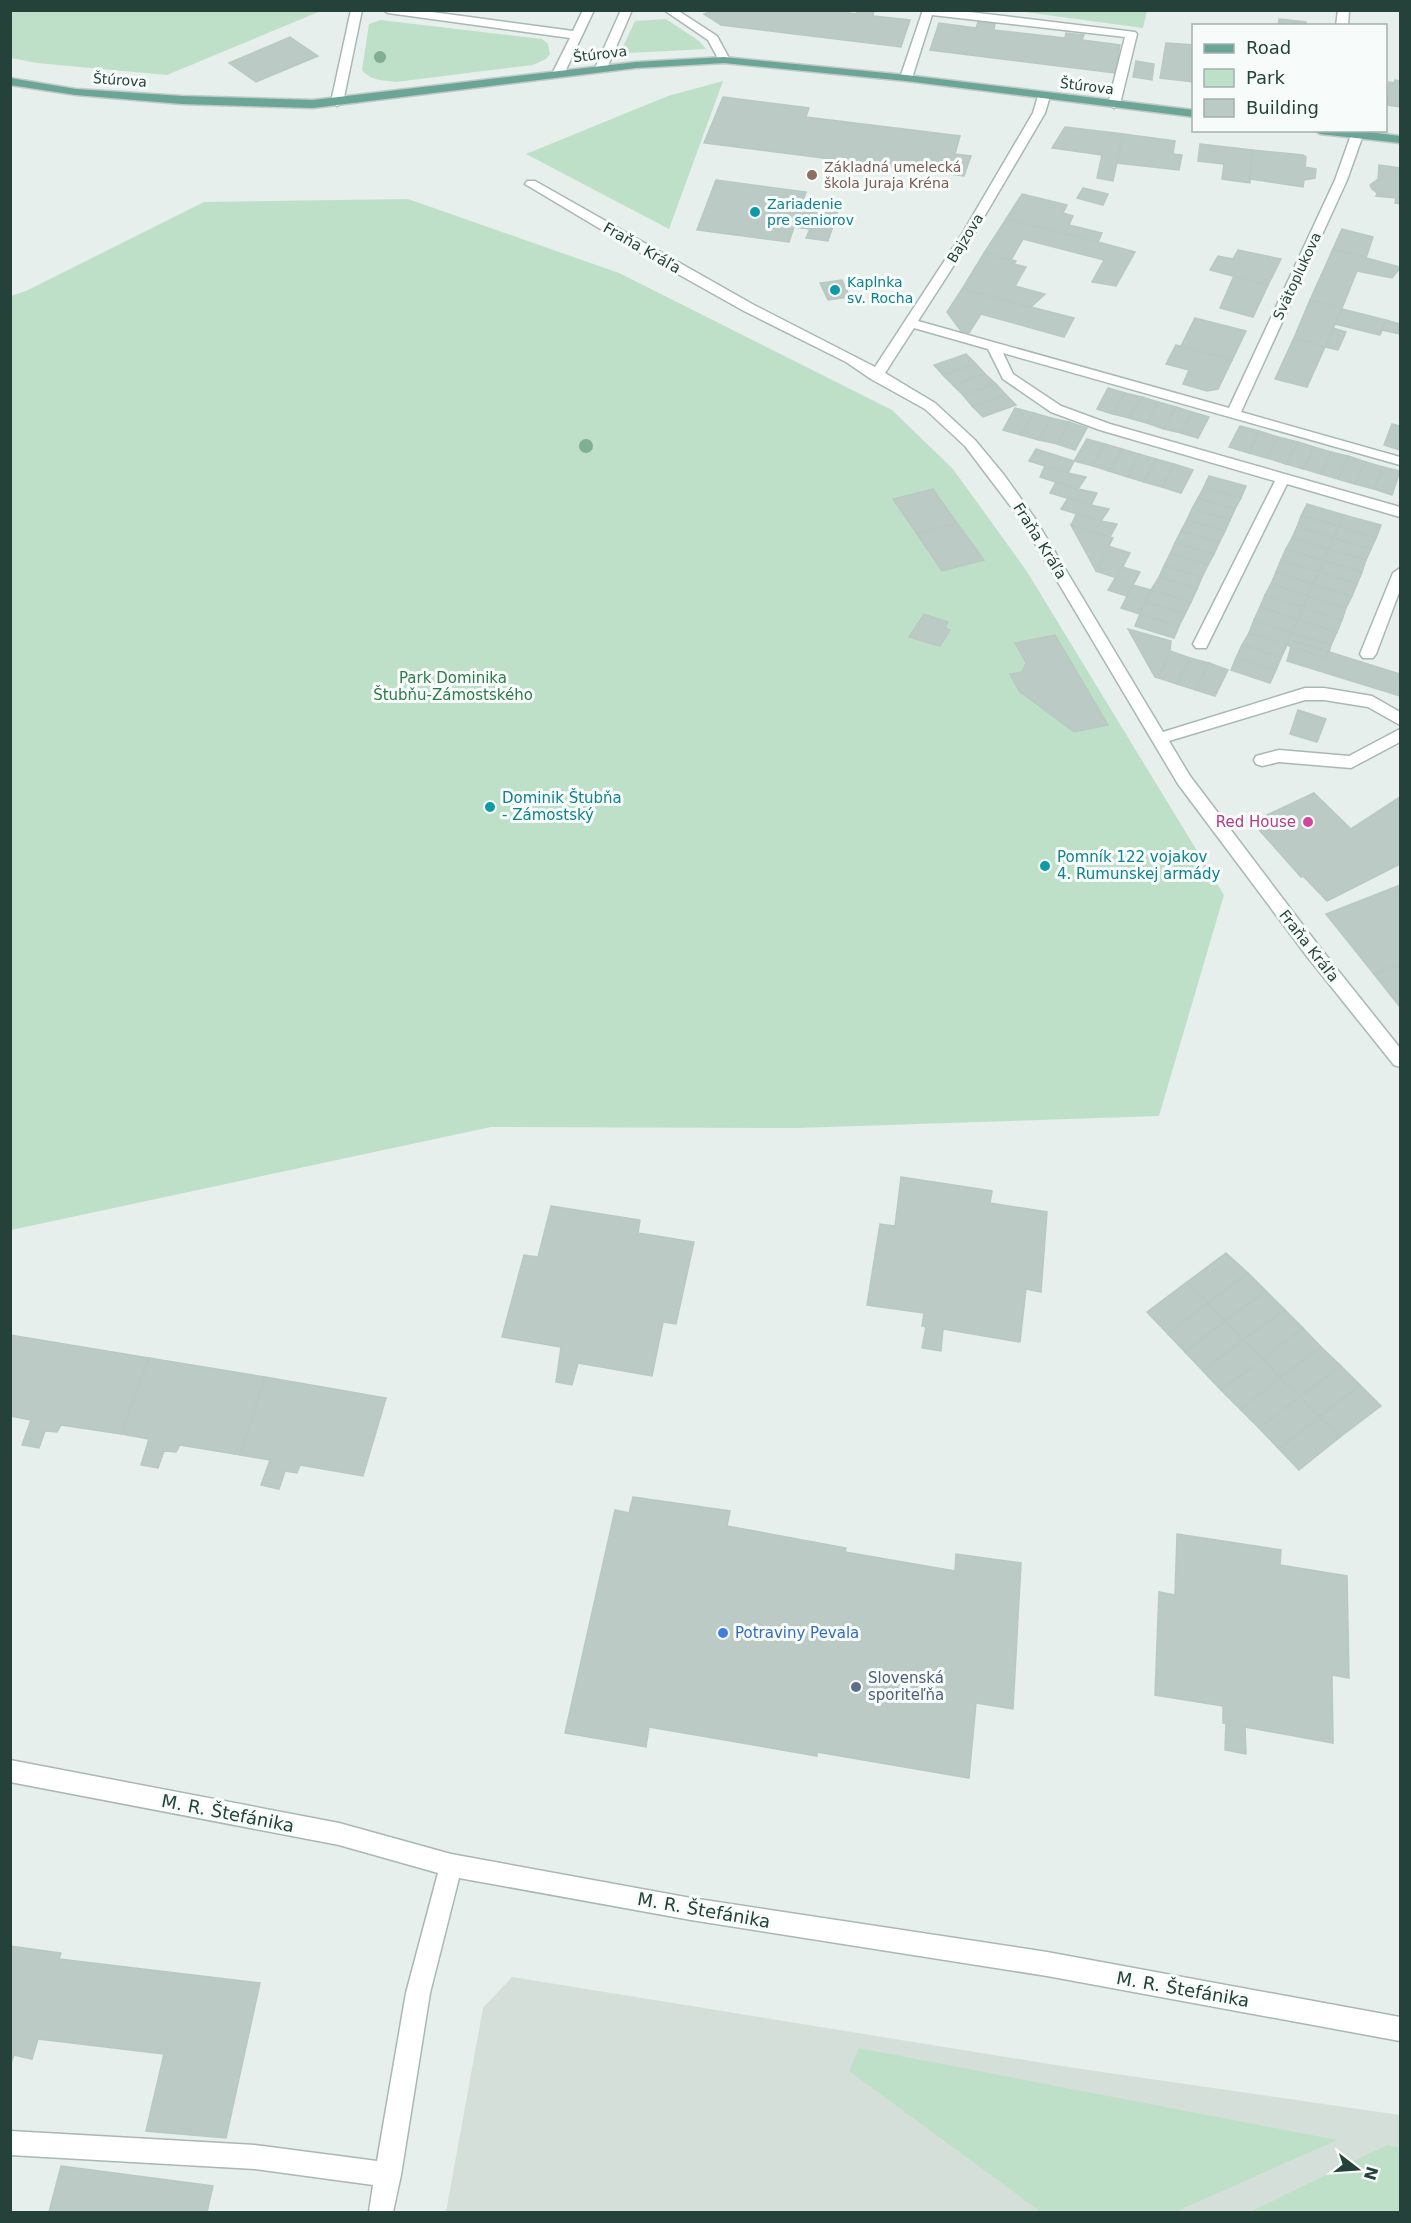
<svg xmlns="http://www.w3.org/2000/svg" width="1411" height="2223" font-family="'DejaVu Sans',sans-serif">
	<rect width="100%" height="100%" fill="#e6efeb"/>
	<polygon fill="#d4dfda" points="512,1977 1068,2067 1400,2115 1400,2212 446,2212 483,2008"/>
	<g fill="#bfe0c8">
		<polygon points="10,11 11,10 321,11 167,75 37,63 11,58"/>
		<polygon points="1017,11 1147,11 1143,28"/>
		<polygon points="666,19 699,41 706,49 629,53 622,49 635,21"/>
		<path d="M380,20L542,39L548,44L550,54L546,59L533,65L396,82C383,80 370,81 362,70L369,24Z"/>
		<polygon points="723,81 669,229 526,154 668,96"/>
		<polygon points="408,199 619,273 892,410 953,469 1026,570 1224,895 1159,1116 797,1128 491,1127 11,1230 11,296 26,291 204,202"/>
		<polygon points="859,2048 1337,2140 1175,2212 1041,2212 849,2071"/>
		<polygon points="1387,2145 1400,2148 1400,2212 1250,2212"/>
	</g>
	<g fill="#bbcac4" stroke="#b8c9c2" stroke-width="1.5">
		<polygon points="713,10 829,10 856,14 857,10 874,10 873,16 910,20 901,47 721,25 704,14"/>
		<polygon points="1279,19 1306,22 1306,26 1278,26"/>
		<polygon points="978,22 995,24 994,30 1065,38 1066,33 1084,35 1082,40 1120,45 1115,73 930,50 939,23 976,28"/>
		<polygon points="290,37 318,56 256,82 229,63"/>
		<polygon points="1166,43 1194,45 1194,82 1160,78"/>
		<polygon points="1136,61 1154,64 1152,80 1133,77"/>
		<polygon points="1395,80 1400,81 1400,107 1387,105 1389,82 1394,83"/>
		<polygon points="723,97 809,108 806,117 960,136 955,154 971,156 964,176 704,143"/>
		<polygon points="1065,127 1123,134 1113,181 1097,178 1102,155 1052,148"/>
		<polygon points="1123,134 1175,141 1173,154 1182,155 1179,170 1117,163"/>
		<polygon points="1200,144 1252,150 1250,183 1222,179 1224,164 1198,161"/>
		<polygon points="1252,150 1303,155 1306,157 1305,167 1316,169 1315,178 1304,180 1303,187 1251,179"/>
		<polygon points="1379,165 1400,168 1400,204 1395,203 1396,198 1376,196 1377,193 1372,189 1370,185 1378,179"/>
		<polygon points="716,180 806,192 799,211 815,213 819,200 841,202 828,241 806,238 810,229 794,227 789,242 697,230"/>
		<polygon points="1083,188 1108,194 1103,205 1077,198"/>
		<polygon points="1022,194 1067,205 1063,213 1073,216 1069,225 1102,233 1098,242 1006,219"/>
		<polygon points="1006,219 1098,242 1135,252 1116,286 1092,282 1104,260 1023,239 1011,260 984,253"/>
		<polygon points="1342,229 1373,237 1366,258 1333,249"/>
		<polygon points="1333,249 1400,267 1400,268 1392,278 1357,271 1342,308 1310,300"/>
		<polygon points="1238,250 1281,259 1268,285 1210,270 1218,256 1233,259"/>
		<polygon points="984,253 1016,261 1014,264 1026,267 1015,286 1045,294 1031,307 962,289"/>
		<polygon points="1234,276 1268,285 1253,317 1220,308"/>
		<polygon points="842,280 850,297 828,300 820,283"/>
		<polygon points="962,289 1031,307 1074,318 1064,337 981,314 969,333 961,331 947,312"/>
		<polygon points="1310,300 1342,308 1325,347 1294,338"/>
		<polygon points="1342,309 1386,320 1380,335 1335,324"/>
		<polygon points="1195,318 1246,331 1232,360 1181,346"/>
		<polygon points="1386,320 1400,324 1400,334 1382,330"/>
		<polygon points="1333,328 1346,332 1338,350 1325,347"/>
		<polygon points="1294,338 1325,347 1307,387 1275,379"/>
		<polygon points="1176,345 1232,360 1218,389 1207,391 1183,384 1189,370 1166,364"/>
		<polygon points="966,354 976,364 943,375 934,365"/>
		<polygon points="976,364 985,374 953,385 943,375"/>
		<polygon points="985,374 996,384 963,395 953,385"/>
		<polygon points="996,384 1006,395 972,406 963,395"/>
		<polygon points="1108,388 1125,393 1113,414 1097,409"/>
		<polygon points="1125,393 1142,397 1129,418 1113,414"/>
		<polygon points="1006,395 1016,405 983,417 972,406"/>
		<polygon points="1142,397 1158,402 1147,423 1129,418"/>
		<polygon points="1158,402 1176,407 1164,429 1147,423"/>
		<polygon points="1176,407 1192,412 1181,433 1164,429"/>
		<polygon points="1015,408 1034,413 1021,435 1003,430"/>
		<polygon points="1192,412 1209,417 1198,438 1181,433"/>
		<polygon points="1034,413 1051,418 1039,440 1021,435"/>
		<polygon points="1051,418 1069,422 1057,444 1039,440"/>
		<polygon points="1069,422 1087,428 1075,450 1057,444"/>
		<polygon points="1392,424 1400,426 1400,450 1384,445"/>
		<polygon points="1240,426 1259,431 1249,453 1229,447"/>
		<polygon points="1259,431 1278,437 1267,458 1249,453"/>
		<polygon points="1278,437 1298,442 1286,464 1267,458"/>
		<polygon points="1087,439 1105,444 1093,466 1074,461"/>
		<polygon points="1298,442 1314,447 1304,469 1286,464"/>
		<polygon points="1105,444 1122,449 1109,471 1093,466"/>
		<polygon points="1314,447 1331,452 1321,474 1304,469"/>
		<polygon points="1036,449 1074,461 1068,473 1029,461"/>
		<polygon points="1122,449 1139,454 1128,477 1109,471"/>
		<polygon points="1331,452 1348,456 1338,479 1321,474"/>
		<polygon points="1139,454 1156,459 1144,482 1128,477"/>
		<polygon points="1348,456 1366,462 1355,484 1338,479"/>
		<polygon points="1156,459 1174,464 1162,487 1144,482"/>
		<polygon points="1366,462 1383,467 1374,489 1355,484"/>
		<polygon points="1174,464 1193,470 1181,493 1162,487"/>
		<polygon points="1045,466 1068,473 1086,477 1078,489 1040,477"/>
		<polygon points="1383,467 1400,471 1392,495 1374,489"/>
		<polygon points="1209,476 1246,486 1241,498 1204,487"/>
		<polygon points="1056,482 1078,489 1097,493 1091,505 1050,493"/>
		<polygon points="1204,487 1241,498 1235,509 1198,498"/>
		<polygon points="933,489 957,523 917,534 893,499"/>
		<polygon points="1068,498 1091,505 1109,509 1101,521 1061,509"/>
		<polygon points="1198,498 1235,509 1230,520 1192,509"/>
		<polygon points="1307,504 1344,515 1338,526 1301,516"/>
		<polygon points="1192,509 1230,520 1225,531 1187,520"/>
		<polygon points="1077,513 1101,521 1117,524 1110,537 1071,525"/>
		<polygon points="1344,515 1381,525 1376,538 1338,526"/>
		<polygon points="1301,516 1338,526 1334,538 1297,527"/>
		<polygon points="1187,520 1225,531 1219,543 1181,531"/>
		<polygon points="957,523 984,560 942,571 917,534"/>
		<polygon points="1071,525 1113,538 1096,571"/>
		<polygon points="1338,526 1376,538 1371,549 1334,538"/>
		<polygon points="1297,527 1334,538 1329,549 1292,538"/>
		<polygon points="1181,531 1219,543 1214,554 1175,543"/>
		<polygon points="1292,538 1329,549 1324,561 1286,549"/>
		<polygon points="1334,538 1371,549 1366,560 1329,549"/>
		<polygon points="1175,543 1214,554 1208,565 1170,554"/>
		<polygon points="1108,546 1130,553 1117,578 1096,571"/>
		<polygon points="1286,549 1324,561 1319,572 1281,560"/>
		<polygon points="1329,549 1366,560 1362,572 1324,561"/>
		<polygon points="1170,554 1208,565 1202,577 1164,566"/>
		<polygon points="1281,560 1319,572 1313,584 1276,572"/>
		<polygon points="1324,561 1362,572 1357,584 1319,572"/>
		<polygon points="1164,566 1202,577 1197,589 1159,577"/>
		<polygon points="1122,567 1140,572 1127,596 1108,590"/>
		<polygon points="1276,572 1313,584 1308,596 1271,584"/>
		<polygon points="1319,572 1357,584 1352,596 1313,584"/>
		<polygon points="1159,577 1197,589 1191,602 1151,590"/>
		<polygon points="1271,584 1308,596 1303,607 1265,595"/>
		<polygon points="1313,584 1352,596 1346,608 1308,596"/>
		<polygon points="1133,585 1151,590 1140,614 1121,608"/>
		<polygon points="1151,590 1191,602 1185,614 1146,602"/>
		<polygon points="1265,595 1303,607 1298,620 1260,607"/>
		<polygon points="1308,596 1346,608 1342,620 1303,607"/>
		<polygon points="1146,602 1185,614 1179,626 1140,614"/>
		<polygon points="1260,607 1298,620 1292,633 1254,620"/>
		<polygon points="1303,607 1342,620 1337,632 1298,620"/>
		<polygon points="924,614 948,622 945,628 950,630 940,646 909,637"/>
		<polygon points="1140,614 1179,626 1174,638 1135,626"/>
		<polygon points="1254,620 1292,633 1287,645 1249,633"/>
		<polygon points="1298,620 1337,632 1331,645 1292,633"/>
		<polygon points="1128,629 1171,641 1170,651 1159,678 1155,677"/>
		<polygon points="1249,633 1287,645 1281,658 1242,645"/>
		<polygon points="1292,633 1331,645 1329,652 1293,641 1291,647 1287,645"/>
		<polygon points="1055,635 1108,725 1074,732 1019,691 1010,674 1022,672 1026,663 1015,643"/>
		<polygon points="1293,641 1329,652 1325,658 1291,647"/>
		<polygon points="1242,645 1281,658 1276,670 1236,658"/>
		<polygon points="1291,647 1325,658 1329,652 1400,674 1400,696 1287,661"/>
		<polygon points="1170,651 1190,658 1177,684 1159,678"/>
		<polygon points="1190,658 1209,663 1196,690 1177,684"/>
		<polygon points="1236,658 1276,670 1270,683 1231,670"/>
		<polygon points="1209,663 1228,670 1215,696 1196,690"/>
		<polygon points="1298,710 1326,719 1317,742 1290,734"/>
		<polygon points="1314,793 1351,829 1400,797 1400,864 1327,901 1303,876 1301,877 1252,822"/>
		<polygon points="1400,885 1400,964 1374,974 1326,914"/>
		<polygon points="1400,964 1400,1007 1374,974"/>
		<polygon points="901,1177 992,1191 990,1203 1047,1212 1041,1292 1026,1289 1020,1342 943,1329 941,1351 922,1348 926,1327 922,1326 924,1313 867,1305 880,1224 895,1226"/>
		<polygon points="551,1206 640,1220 638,1233 694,1242 676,1324 663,1322 652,1376 578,1363 572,1385 556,1382 561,1347 502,1337 524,1255 538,1257"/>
		<polygon points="1226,1253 1248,1273 1208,1303 1187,1282"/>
		<polygon points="1248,1273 1266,1291 1225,1321 1208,1303"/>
		<polygon points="1187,1282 1208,1303 1168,1334 1147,1312"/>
		<polygon points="1266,1291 1285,1310 1243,1340 1225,1321"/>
		<polygon points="1208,1303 1225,1321 1185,1352 1168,1334"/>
		<polygon points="1285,1310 1303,1328 1263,1359 1243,1340"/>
		<polygon points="1225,1321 1243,1340 1203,1371 1185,1352"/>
		<polygon points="1303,1328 1321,1347 1280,1378 1263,1359"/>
		<polygon points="10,1335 149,1358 121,1434 61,1425 57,1432 45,1431 39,1448 22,1445 31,1420 10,1416"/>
		<polygon points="1243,1340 1263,1359 1221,1390 1203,1371"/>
		<polygon points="1321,1347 1341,1366 1300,1397 1280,1378"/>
		<polygon points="149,1358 265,1377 240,1455 180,1445 176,1452 164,1451 158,1468 141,1465 149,1439 121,1434"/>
		<polygon points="1263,1359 1280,1378 1240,1409 1221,1390"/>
		<polygon points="1341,1366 1360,1385 1319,1417 1300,1397"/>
		<polygon points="265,1377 386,1398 363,1476 300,1465 297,1473 285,1471 279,1489 261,1485 270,1460 240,1455"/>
		<polygon points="1280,1378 1300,1397 1259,1428 1240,1409"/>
		<polygon points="1360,1385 1381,1406 1340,1437 1319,1417"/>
		<polygon points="1300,1397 1319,1417 1279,1449 1259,1428"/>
		<polygon points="1319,1417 1340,1437 1299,1470 1279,1449"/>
		<polygon points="633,1497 730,1511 727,1526 846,1548 845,1552 955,1571 956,1554 1021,1563 1013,1709 976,1703 969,1778 817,1752 817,1756 649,1727 646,1747 565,1733 615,1510 629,1513"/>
		<polygon points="1177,1534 1281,1550 1280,1565 1347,1576 1349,1678 1332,1675 1333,1743 1245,1727 1246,1754 1225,1750 1226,1723 1223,1723 1223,1706 1155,1695 1159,1592 1175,1595"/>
		<polygon points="10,1946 61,1953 59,1959 260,1983 226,2138 146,2131 164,2054 38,2039 32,2059 14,2055 10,2066"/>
		<polygon points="61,2166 213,2186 207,2212 49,2212"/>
	</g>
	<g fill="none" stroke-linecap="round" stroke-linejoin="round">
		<g stroke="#a8b8b2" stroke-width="3">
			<g id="minor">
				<polygon points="351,10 362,10 343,102 337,106 331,102"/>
				<polygon points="383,10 417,10 573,31 583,10 594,10 564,74 558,77 552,74 570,38 388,13"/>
				<polygon points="621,10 632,10 607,68 601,71 597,70 595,68"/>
				<polygon points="664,10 677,10 717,36 730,60 728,62 720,62 708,40"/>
				<polygon points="923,10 953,10 1135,32 1137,34 1120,104 1114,108 1108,104 1125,37 932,15 912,78 910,80 902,80 900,78"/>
				<polygon points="1338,10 1349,10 1348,26 1336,26"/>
				<polygon points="1044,93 1050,96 1045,113 974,234 918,321 1229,408 1335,180 1351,135 1357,131 1363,135 1347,180 1241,412 1400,457 1400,465 1003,353 1013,374 1061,406 1110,424 1400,507 1400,517 1287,484 1206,648 1196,648 1193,644 1275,481 1100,430 1051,412 1003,379 988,349 914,328 885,373 935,403 975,440 1004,475 1034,517 1163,732 1305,688 1324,688 1372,696 1400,712 1400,725 1368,707 1324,700 1305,700 1169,741 1190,776 1321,949 1400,1048 1400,1067 1394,1065 1309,959 1178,784 1021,520 965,446 925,409 871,379 846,362 744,311 644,255 525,184 527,181 535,181 754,305 875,367 962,234 1033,113 1038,96"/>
				<polygon points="1400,568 1400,590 1376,654 1373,658 1363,658 1360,654 1393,573"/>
				<polygon points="1400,729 1400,742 1351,768 1279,762 1262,766 1256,764 1254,760 1256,756 1279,750 1349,756"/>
				<polygon points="10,1760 339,1823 451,1854 691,1898 1047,1952 1400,2017 1400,2041 1047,1976 691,1920 459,1878 430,1993 401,2175 393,2212 369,2212 373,2185 255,2169 10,2155 10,2131 255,2145 377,2161 406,1993 438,1873 339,1845 10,1782"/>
			</g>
		</g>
		<g stroke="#c2cac8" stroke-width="3">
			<g id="major">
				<polygon points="724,57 906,75 1194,110 1194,117 906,81 724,63 636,68 313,108 182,104 76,95 10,85 10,78 76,89 182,96 313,100 636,62"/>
				<polygon points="1314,130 1353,130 1400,136 1400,143 1320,134"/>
			</g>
		</g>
		<use href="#minor" fill="#fff" fill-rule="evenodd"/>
		<use href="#major" fill="#6aa596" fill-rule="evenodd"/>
	</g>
	<g fill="#80af93">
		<circle cx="380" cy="57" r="6"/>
		<circle cx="586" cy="446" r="7"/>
	</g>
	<circle fill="#8d6e63" stroke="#f7fbf9" stroke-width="2" cx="812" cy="175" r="6"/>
	<g fill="#0f9aa8" stroke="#f7fbf9" stroke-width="2">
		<circle cx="755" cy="212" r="6"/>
		<circle cx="835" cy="290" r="6"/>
		<circle cx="490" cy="807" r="6"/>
		<circle cx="1045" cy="866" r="6"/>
	</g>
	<circle fill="#d1479c" stroke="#f7fbf9" stroke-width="2" cx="1308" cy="822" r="6"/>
	<circle fill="#3f7fe0" stroke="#f7fbf9" stroke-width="2" cx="723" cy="1633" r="6"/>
	<circle fill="#5c6f8a" stroke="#f7fbf9" stroke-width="2" cx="856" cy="1687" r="6"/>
	<g text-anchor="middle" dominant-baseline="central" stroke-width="6" stroke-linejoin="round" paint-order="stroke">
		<g font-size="14" fill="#24423a" stroke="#f7fbf9">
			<text transform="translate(600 54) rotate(-7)">Štúrova</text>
			<text transform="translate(120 80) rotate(4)">Štúrova</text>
			<text transform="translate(1087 86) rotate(7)">Štúrova</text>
			<text transform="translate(965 238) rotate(-58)">Bajzova</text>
			<text transform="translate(1297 276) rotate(-65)">Svätoplukova</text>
		</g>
		<g font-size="14" fill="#785e54" stroke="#f7fbf9" text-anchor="start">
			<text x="824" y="167">Základná umelecká<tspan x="824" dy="16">škola Juraja Kréna</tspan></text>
		</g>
		<g font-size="14" fill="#0d838f" stroke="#f7fbf9" text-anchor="start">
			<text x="767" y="204">Zariadenie<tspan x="767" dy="16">pre seniorov</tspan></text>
			<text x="847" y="282">Kaplnka<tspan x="847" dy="16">sv. Rocha</tspan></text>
		</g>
		<g font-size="15" fill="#24423a" stroke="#f7fbf9">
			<text transform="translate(642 248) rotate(30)">Fraňa Kráľa</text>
			<text transform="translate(1040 541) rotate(58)">Fraňa Kráľa</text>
			<text transform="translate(1309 946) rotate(52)">Fraňa Kráľa</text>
		</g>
		<g font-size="15" fill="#2d7a4b" stroke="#f7fbf9">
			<text x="453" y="678">Park Dominika<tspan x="453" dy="17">Štubňu-Zámostského</tspan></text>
		</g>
		<g font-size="15" fill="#0d838f" stroke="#f7fbf9" text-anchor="start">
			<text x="502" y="798">Dominik Štubňa<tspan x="502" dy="17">- Zámostský</tspan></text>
			<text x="1057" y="857">Pomník 122 vojakov<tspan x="1057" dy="17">4. Rumunskej armády</tspan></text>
		</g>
		<g font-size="15" fill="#b23c85" stroke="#f7fbf9" text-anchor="end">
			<text x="1296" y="822">Red House</text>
		</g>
		<g font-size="15" fill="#366cbe" stroke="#f7fbf9" text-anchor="start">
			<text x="735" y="1633">Potraviny Pevala</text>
		</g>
		<g font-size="15" fill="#4e5e75" stroke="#f7fbf9" text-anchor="start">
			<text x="868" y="1678">Slovenská<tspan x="868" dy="17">sporiteľňa</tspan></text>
		</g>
		<g font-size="18" fill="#24423a" stroke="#f7fbf9">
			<text transform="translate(228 1813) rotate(11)">M. R. Štefánika</text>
			<text transform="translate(704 1910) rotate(10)">M. R. Štefánika</text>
			<text transform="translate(1183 1989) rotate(10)">M. R. Štefánika</text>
		</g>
	</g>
	<rect width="1411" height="2223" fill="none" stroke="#24423a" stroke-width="24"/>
	<rect x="1192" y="24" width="195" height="108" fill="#f7fbf9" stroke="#a3b1ad" stroke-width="1.5"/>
	<rect x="1204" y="44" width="30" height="9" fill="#6aa596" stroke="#a3b1ad" stroke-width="1.5"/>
	<text x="1246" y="54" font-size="18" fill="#24423a">Road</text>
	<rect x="1204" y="69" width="30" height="18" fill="#bfe0c8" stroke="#a3b1ad" stroke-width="1.5"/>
	<text x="1246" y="84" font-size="18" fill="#24423a">Park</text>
	<rect x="1204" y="99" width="30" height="18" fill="#bbcac4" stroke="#a3b1ad" stroke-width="1.5"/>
	<text x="1246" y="114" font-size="18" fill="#24423a">Building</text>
	<g transform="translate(1357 2169) rotate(107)" stroke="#f7fbf9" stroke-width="4.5" paint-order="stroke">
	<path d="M0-4.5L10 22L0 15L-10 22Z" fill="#24423a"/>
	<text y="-9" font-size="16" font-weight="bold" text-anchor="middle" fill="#24423a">N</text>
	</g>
</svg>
